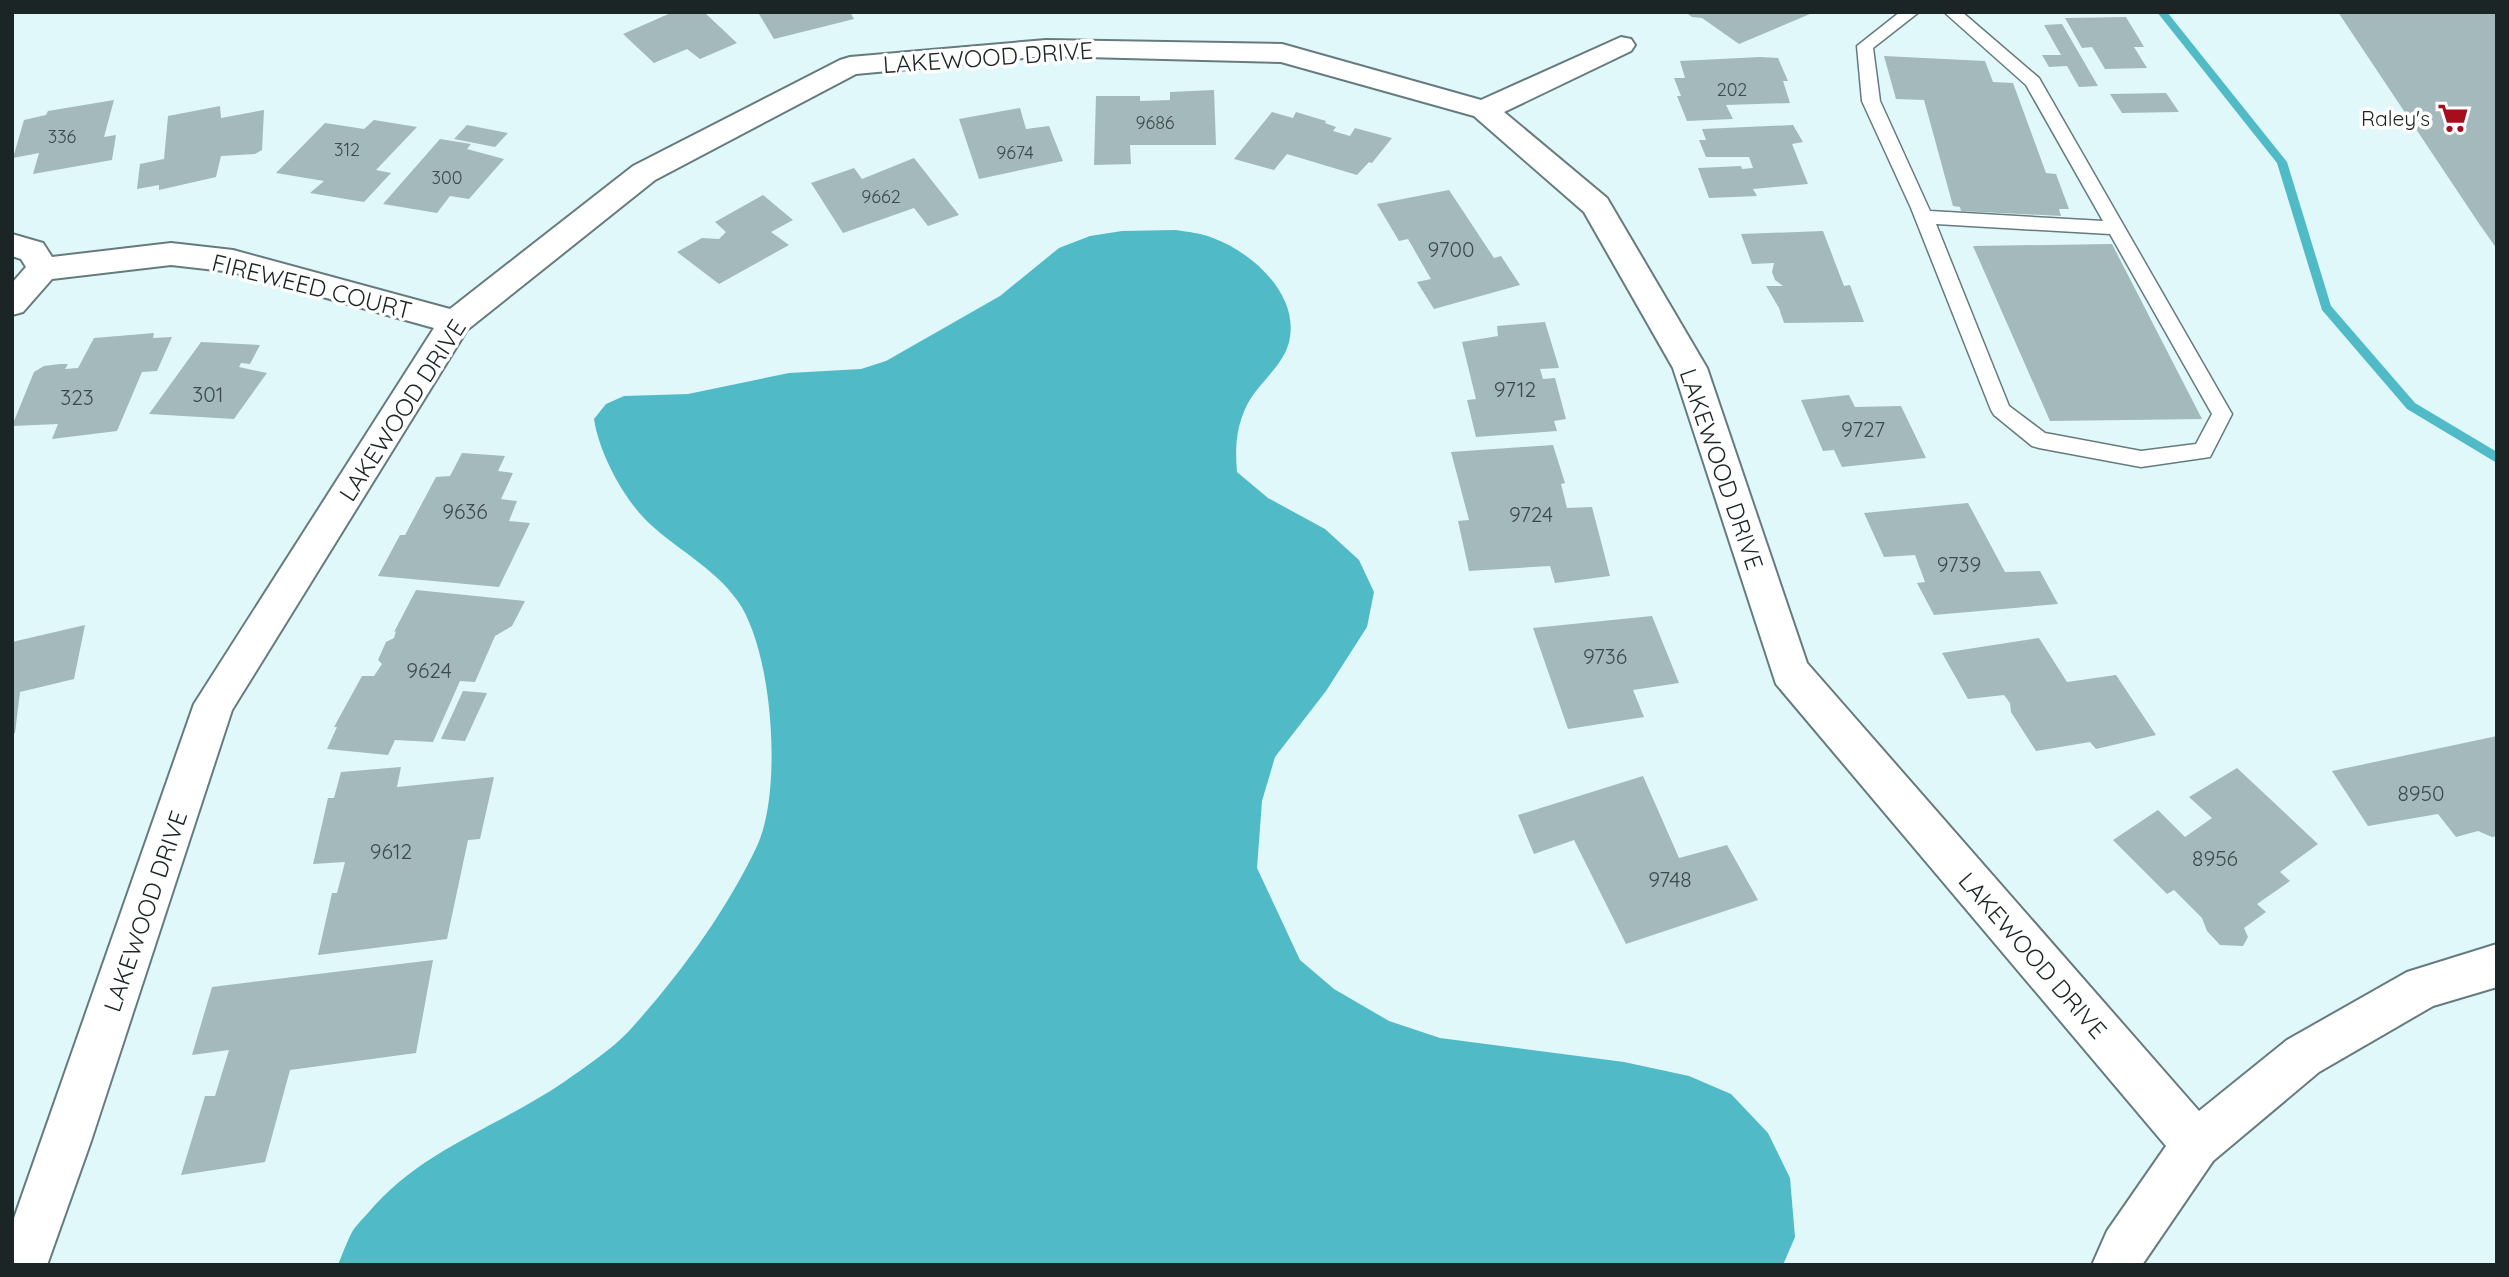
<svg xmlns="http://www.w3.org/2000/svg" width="2509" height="1277" font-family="Quicksand,sans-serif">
	<rect width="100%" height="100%" fill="#e1f8fb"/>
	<path fill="#50bac6" d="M1176,230C1188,232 1201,233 1213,238C1251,252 1297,292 1290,337C1286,365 1259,381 1247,405C1236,427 1235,448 1237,472L1268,498L1325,529L1359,560L1374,592L1367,627L1326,691L1275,757L1262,801L1257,868L1300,960L1334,989L1389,1021L1440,1038L1624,1062L1689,1076L1731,1094L1768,1133L1790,1178L1795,1237L1783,1265H338C342,1255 346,1244 351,1234C355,1226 362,1220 368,1213C420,1150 498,1127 564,1082C585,1067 611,1050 629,1031C678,977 726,912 757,846C783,791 773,649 737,600C714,568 678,550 650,524C624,500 599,453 594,419L606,404L624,396L688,394L789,373L861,369L886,361L1000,296L1059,248L1090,236L1122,231Z"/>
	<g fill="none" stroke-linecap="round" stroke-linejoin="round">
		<polygon fill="#50bac6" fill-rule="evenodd" points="2157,12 2167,12 2287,162 2331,306 2415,403 2497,452 2497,463 2407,409 2322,310 2277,163"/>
	</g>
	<g fill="#a3b9bc">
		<polygon points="673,12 704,12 737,43 700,59 687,49 654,63 623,34"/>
		<polygon points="765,12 850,12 854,19 774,39 759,14"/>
		<polygon points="1685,12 1807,12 1810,14 1739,44 1702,18 1692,17"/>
		<polygon points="2338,12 2497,12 2497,249 2480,225"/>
		<polygon points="2126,17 2144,47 2134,47 2147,68 2105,69 2092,47 2082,48 2065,18"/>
		<polygon points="2062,24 2098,86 2079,87 2067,66 2049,67 2042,55 2061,55 2044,25"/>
		<polygon points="1884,56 1985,61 1993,82 2013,83 2046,173 2056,174 2069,209 2059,209 2061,216 1961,211 1960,207 1953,206 1924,100 1896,99"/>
		<polygon points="1760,57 1778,58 1788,81 1783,81 1790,103 1726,105 1733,119 1687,121 1677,96 1681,96 1674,78 1685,78 1680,61"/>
		<polygon points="1214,90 1216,145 1130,145 1131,164 1094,165 1096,96 1140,96 1140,101 1170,100 1170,92"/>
		<polygon points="2166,93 2179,112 2122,113 2110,94"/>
		<polygon points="114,100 104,137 116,135 112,160 33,174 39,153 13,158 24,120 46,115 48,111"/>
		<polygon points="220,106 221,118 264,110 262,150 255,154 221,156 216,177 159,190 159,185 137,189 140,164 164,159 168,116"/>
		<polygon points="1020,108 1026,129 1049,126 1063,161 979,179 959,119"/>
		<polygon points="1272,112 1293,118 1296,112 1326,121 1325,123 1336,127 1333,131 1350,136 1355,128 1392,138 1372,163 1369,162 1357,175 1287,154 1274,170 1234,159"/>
		<polygon points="374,120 417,127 376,170 391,173 364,202 310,193 324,181 276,173 325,123 364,129"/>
		<polygon points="467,125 508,133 495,147 454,139"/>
		<polygon points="1793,125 1803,142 1792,144 1808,184 1753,189 1757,196 1709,198 1698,168 1741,166 1742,169 1753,168 1749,157 1706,157 1699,140 1706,140 1702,129"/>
		<polygon points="440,139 471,144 467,149 504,159 469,199 450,196 437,213 383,204"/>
		<polygon points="914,158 959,215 928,226 914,208 843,233 811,183 854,168 862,179"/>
		<polygon points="1449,190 1494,258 1501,256 1520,285 1434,309 1417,282 1431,279 1408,239 1399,241 1377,204"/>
		<polygon points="763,195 793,220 771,232 789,245 719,284 677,252 702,238 719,239 726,232 715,222"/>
		<polygon points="1823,231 1844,286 1850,285 1864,322 1784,323 1779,308 1766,286 1783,286 1775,280 1772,272 1774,263 1752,264 1741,234"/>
		<polygon points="2112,244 2202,419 2050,421 1973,246"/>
		<polygon points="1545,322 1559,368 1540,369 1543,379 1555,378 1566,419 1554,421 1557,431 1476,437 1467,400 1476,399 1462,342 1498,336 1497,326"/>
		<polygon points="154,333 153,338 172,337 157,371 142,372 117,431 52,439 58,424 12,426 34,372 44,366 60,364 68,364 65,369 78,368 94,338"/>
		<polygon points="201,342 260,345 250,364 241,363 239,367 267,373 234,419 149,414"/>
		<polygon points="1849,395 1855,407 1901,406 1926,458 1842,467 1834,450 1823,451 1801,400"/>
		<polygon points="1553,445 1565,483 1561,484 1567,508 1592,507 1610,576 1555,583 1550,566 1469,571 1458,521 1469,520 1451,452"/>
		<polygon points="462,453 505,456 498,471 513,473 501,499 517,501 509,521 530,523 499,587 378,576 400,535 405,535 436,477 450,476"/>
		<polygon points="1968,503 2005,572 2040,571 2058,604 1934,615 1917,583 1925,582 1915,555 1884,557 1864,513"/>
		<polygon points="416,590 525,601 512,626 495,636 475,682 460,681 433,742 395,740 388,755 327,749 337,727 334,727 362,676 374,676 382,664 378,660 386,642 394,638 396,631 394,632"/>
		<polygon points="1652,616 1679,683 1633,690 1644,717 1568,729 1533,628"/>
		<polygon points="85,625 74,679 20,692 15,733 12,734 12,642"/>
		<polygon points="2039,638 2067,682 2116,675 2156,735 2096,749 2090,742 2036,751 2011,712 2010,703 2004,695 1968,699 1942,653"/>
		<polygon points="463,691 487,693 465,741 441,739"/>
		<polygon points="2497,736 2497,836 2492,837 2478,831 2456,837 2438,814 2368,826 2332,771"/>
		<polygon points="401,767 397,787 494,777 480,839 468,840 447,939 318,955 332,893 337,893 345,862 313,864 328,798 334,798 341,772"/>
		<polygon points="2237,768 2318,844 2280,872 2290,881 2257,904 2266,912 2244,928 2248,937 2243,946 2220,945 2207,931 2202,918 2174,890 2167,894 2113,840 2158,810 2185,837 2212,818 2189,797"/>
		<polygon points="1643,776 1679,858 1727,845 1758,900 1626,944 1574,840 1534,854 1518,815"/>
		<polygon points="433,960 416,1053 290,1070 265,1162 181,1175 205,1096 215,1096 229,1050 192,1055 212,987"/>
	</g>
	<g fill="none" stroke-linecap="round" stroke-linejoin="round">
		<g stroke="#667b7d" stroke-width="3">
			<path id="lane" d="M1900,12H1919L1873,48L1880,101L1930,211L2103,221L2026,85L1944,12H1962L2039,78L2229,409L2232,414L2210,457L2141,467L2039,448L2032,446L1994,415L1991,410L1911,208L1862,101L1857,46ZM1936,224L2110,234L2212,414L2196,444L2141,451L2045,433L2009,406Z"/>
		</g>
		<g stroke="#667b7d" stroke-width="4">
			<polygon id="street" points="1621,37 1631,39 1635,45 1631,51 1504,112 1607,198 1707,368 1807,663 2199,1111 2287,1040 2407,972 2497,944 2497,987 2433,1006 2319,1072 2213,1161 2142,1265 2092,1265 2107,1231 2166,1146 1776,684 1673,368 1584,212 1474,116 1281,62 1046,56 856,74 655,180 467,330 232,710 91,1141 47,1265 12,1265 12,1224 194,704 434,328 233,272 171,265 52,279 23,312 12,315 12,283 26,267 21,259 12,256 12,234 43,243 52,257 171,243 233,250 450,309 633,166 840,60 850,57 1046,40 1282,44 1481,100"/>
		</g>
		<use href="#lane" fill="#fff" fill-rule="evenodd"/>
		<use href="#street" fill="#fff" fill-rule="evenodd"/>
	</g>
	<defs>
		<g id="supermarket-bare" transform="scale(2.415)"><path d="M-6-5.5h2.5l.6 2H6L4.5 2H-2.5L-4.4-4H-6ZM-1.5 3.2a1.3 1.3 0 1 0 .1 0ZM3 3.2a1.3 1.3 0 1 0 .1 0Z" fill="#a60e1c" stroke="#fff" stroke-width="2.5" paint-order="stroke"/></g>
	</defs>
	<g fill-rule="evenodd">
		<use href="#supermarket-bare" x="2453" y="118"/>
	</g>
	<g text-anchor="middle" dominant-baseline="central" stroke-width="7" stroke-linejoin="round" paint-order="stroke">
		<g font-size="18" fill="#3e4a4c">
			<text x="1732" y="89">202</text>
			<text x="1155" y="122">9686</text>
			<text x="62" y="136">336</text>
			<text x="347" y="149">312</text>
			<text x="1015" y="152">9674</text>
			<text x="447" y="177">300</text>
			<text x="881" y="196">9662</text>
		</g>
		<g font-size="21" fill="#1c2526" stroke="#fff" text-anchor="end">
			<text x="2430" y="118">Raley's</text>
		</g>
		<g font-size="21" fill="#3e4a4c">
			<text x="1451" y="249">9700</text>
			<text x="1515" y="389">9712</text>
			<text x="208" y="394">301</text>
			<text x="77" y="397">323</text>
			<text x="1863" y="429">9727</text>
			<text x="465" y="511">9636</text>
			<text x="1531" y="514">9724</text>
			<text x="1959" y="564">9739</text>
			<text x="1605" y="656">9736</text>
			<text x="429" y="670">9624</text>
			<text x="2421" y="793">8950</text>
			<text x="391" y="851">9612</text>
			<text x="2215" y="858">8956</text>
			<text x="1670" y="879">9748</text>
		</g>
		<g font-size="24" fill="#1c2526" stroke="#fff">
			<text transform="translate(988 57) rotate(-4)">LAKEWOOD DRIVE</text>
			<text transform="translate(312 286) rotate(14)">FIREWEED COURT</text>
			<text transform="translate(402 410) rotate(-57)">LAKEWOOD DRIVE</text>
			<text transform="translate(1722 469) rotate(71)">LAKEWOOD DRIVE</text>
			<text transform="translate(145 911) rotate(-71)">LAKEWOOD DRIVE</text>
			<text transform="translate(2033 955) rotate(49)">LAKEWOOD DRIVE</text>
		</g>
	</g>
	<rect width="2509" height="1277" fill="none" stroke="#1c2526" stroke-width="28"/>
</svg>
